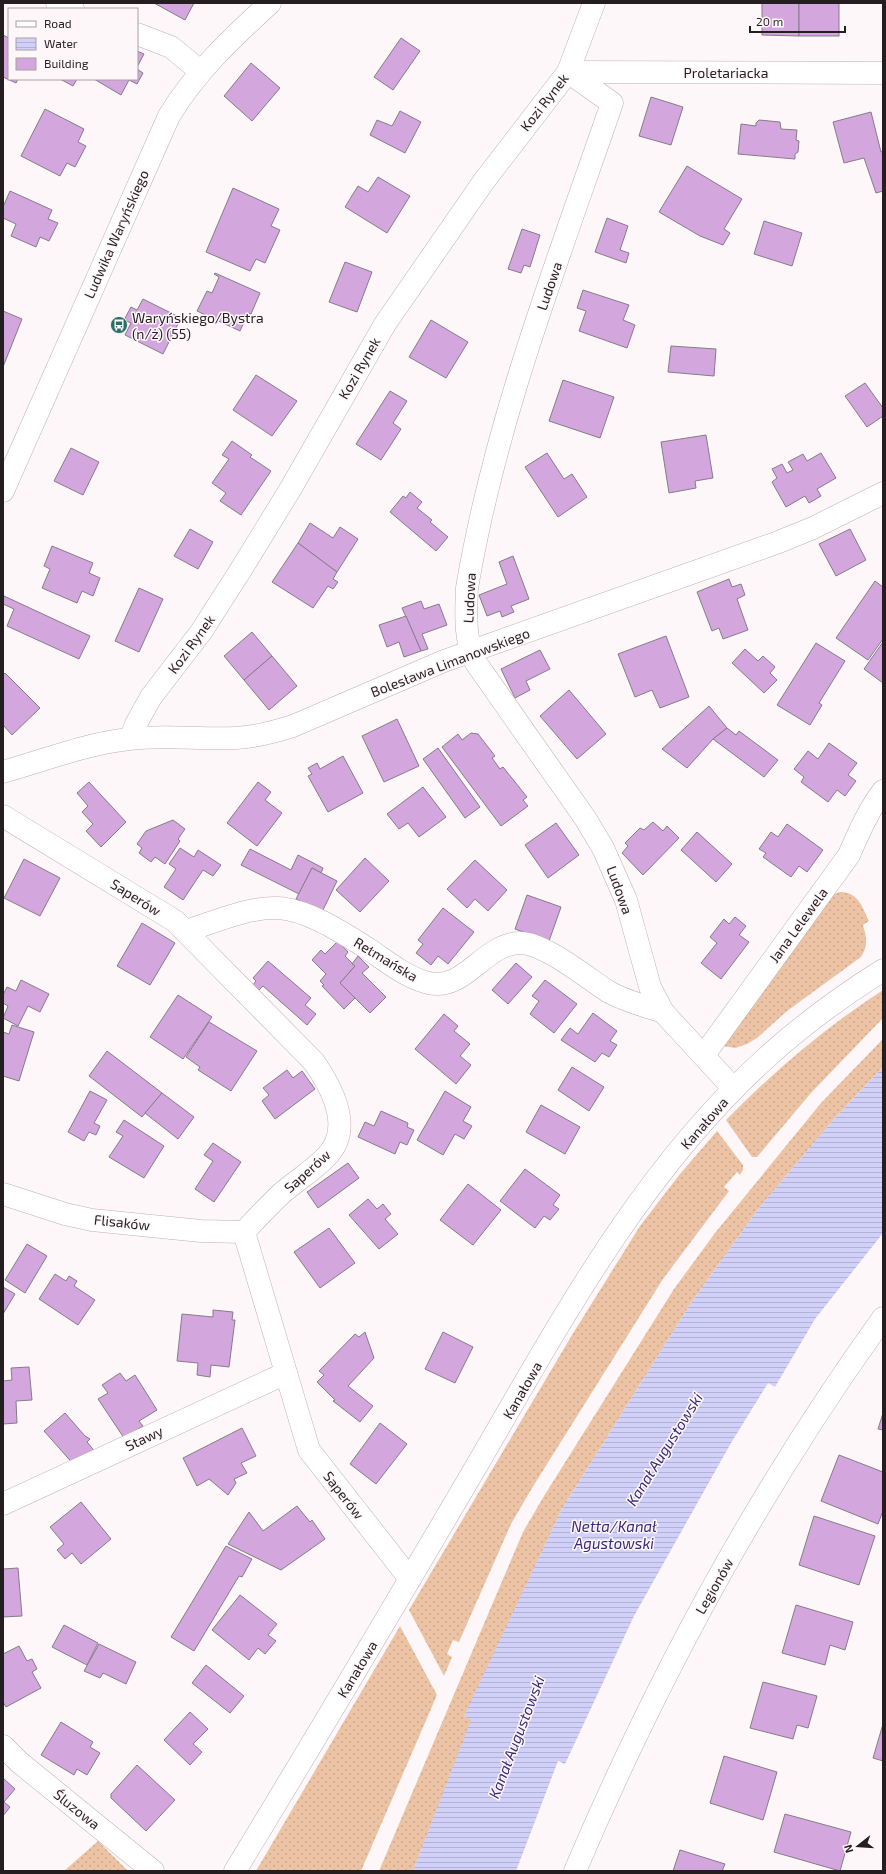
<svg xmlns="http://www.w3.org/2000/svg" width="886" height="1874" font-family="'Exo 2',sans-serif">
	<defs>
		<pattern id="grass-dots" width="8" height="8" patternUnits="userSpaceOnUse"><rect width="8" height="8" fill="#ecc3a4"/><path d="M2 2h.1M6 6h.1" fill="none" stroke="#caa78d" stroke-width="1.8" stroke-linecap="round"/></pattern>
		<pattern id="water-rules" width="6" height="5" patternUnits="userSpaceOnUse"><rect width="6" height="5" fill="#d1d0f8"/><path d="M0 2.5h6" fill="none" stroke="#b3b2d4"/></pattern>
	</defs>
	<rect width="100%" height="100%" fill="#fef7f9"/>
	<g fill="url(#grass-dots)">
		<path d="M840,892C858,892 862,906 869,921L863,925C867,938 868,946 861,957L787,1011L757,1038L747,1044L735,1048L723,1046L834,894Z"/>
		<path d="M883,990V1018L811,1093L757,1157H752L726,1120C774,1071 826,1027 883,990Z"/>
		<polygon points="883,1039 883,1067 835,1118 759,1208 691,1303 562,1509 465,1716 472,1720 413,1871 379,1871 523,1532 544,1496 674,1289 715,1233 821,1103"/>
		<polygon points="717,1131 743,1165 743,1170 740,1175 737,1172 724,1187 729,1191 663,1279 532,1488 511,1524 459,1642 453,1640 447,1654 452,1657 444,1676 409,1610 572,1335 640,1226 680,1174"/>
		<polygon points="400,1626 437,1695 361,1871 256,1871"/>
		<polygon points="98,1841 128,1871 64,1871"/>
	</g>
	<polygon fill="url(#water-rules)" points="883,1067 883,1233 815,1319 775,1387 768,1383 731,1443 634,1616 565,1764 558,1761 516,1871 413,1871 471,1720 464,1716 562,1509 691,1303 759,1208 835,1118"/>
	<g fill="#d3a6de" stroke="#867c89">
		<polygon points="154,3 194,3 185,20"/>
		<polygon points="762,3 799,3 799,36 762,35"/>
		<rect x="799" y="3" width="40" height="33"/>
		<polygon points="3,35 9,38 9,79 18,79 16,83 3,77"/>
		<polygon points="401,38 420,51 393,90 374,77"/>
		<polygon points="137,51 144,54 137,67"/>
		<polygon points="251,63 280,88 252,121 224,96"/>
		<polygon points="137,69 143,73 137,84 129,80 121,95 94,79 137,79"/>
		<polygon points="60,79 77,79 73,86"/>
		<polygon points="651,97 683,107 671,145 639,136"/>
		<polygon points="45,109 84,129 78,142 86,146 75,167 67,163 60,176 21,156"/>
		<polygon points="400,111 421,122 405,153 370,135 377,120 392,126"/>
		<polygon points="871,112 881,152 883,151 883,191 876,193 864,158 844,163 833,122"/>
		<polygon points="759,120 780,122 781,129 797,130 796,140 799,141 798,152 795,154 795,159 738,154 741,124 756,126 756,123"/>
		<polygon points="687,166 742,199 724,229 730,233 723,245 700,236 659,212"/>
		<polygon points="378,177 410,196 387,233 345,207 358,186 368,192"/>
		<polygon points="233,188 279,209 271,226 280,230 265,263 256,259 250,271 206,252"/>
		<polygon points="10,191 52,210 48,219 58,223 49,241 40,237 36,247 11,236 16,224 3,218 3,207"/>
		<polygon points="607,218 628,226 620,250 629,253 626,263 595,252"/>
		<polygon points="764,221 802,233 792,266 754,254"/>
		<polygon points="522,229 540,235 530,267 524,265 521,273 508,269"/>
		<polygon points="345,262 372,272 357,312 329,302"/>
		<polygon points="215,273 260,293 251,314 248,313 240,331 197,311 207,291 212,293 219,277 214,274"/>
		<polygon points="583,290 629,305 623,320 635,325 627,348 579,331 586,311 577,308"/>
		<polygon points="143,299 181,318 163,354 125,335 131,323 124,320 131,307 137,310"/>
		<polygon points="3,311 22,319 3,367"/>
		<polygon points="431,320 468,342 446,378 409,357"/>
		<polygon points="671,346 716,349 714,376 668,372"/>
		<polygon points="256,375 297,401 272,436 233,410"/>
		<polygon points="563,380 614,397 600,438 549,421"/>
		<polygon points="865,383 883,408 883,416 867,427 845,396"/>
		<polygon points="390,391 407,401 393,423 401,429 381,460 356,444"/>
		<polygon points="706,435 713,478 695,481 696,488 669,493 661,442"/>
		<polygon points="232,441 252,455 250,457 271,471 241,515 220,501 226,493 212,483 229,459 222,455"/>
		<polygon points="71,448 99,462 83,495 54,481"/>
		<polygon points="547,453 564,479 572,474 587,497 558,517 525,467"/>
		<polygon points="821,453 836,478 817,489 821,496 809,503 805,496 786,507 772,482 777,478 772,469 782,464 787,473 793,470 788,462 803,454 807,461"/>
		<polygon points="410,492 422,502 417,508 432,520 430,522 448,537 436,551 390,512 403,496 406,498"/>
		<polygon points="310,523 333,538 340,527 358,539 337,572 298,543"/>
		<polygon points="190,529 213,542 198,569 174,556"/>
		<polygon points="850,529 866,560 836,576 819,544"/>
		<polygon points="298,543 337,572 333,579 338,582 333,589 328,586 313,608 272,582"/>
		<polygon points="52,546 93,563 89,573 100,578 93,596 82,591 77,603 42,588 50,569 44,566"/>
		<polygon points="513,556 529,599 511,606 514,612 502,617 500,611 487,616 479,595 507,584 499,562"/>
		<polygon points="729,579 732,587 741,584 745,595 737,599 748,630 723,639 719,628 712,631 697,592"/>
		<polygon points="875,581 883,587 883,639 868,660 836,638"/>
		<polygon points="139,588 163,599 139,652 115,641"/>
		<polygon points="4,596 90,636 79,659 7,626 14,609 3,604"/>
		<polygon points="421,601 424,609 439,604 447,625 422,634 428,649 421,651 402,608"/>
		<polygon points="406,616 421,651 404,657 399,642 387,647 379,625"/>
		<polygon points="252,632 272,656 244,680 224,656"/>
		<polygon points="666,636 689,697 660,708 652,690 635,697 618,654"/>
		<polygon points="883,642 883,683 864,669"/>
		<polygon points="816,643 845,661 819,703 822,705 810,725 777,705"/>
		<polygon points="745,649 758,661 763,656 775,667 770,673 777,680 764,693 732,663"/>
		<polygon points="540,650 550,669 526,681 530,690 515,698 501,669"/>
		<polygon points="272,656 297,686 269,710 244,680"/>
		<polygon points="5,673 40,708 12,735 3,725 3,675"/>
		<polygon points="569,690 606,734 577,759 540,716"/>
		<polygon points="709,706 727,728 713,739 687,768 662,749"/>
		<polygon points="397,719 419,766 384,782 362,736"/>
		<polygon points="727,728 736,735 739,731 778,760 764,777 713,739"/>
		<polygon points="471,733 478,734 495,756 492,758 500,769 503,767 527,797 523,800 528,806 501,826 442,747 458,734 462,740"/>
		<polygon points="829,743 857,763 848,775 856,781 845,796 837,790 828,802 801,782 804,777 794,769 808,751 818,759"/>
		<polygon points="438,748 480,807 465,818 423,759"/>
		<polygon points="343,756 363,793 328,812 308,776 312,774 308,768 317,763 320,769"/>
		<polygon points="89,782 126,822 101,847 86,831 93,824 82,812 88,806 77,793"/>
		<polygon points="258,782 271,792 265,800 282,813 257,846 227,823"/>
		<polygon points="423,787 446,817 419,837 408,823 399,829 387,814"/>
		<polygon points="173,820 185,829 178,839 180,841 165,864 155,857 151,862 139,853 142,848 137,844 146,831"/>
		<polygon points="653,822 663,831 667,826 679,838 643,875 622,853 628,846 625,843 640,828 644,830"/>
		<polygon points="556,823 579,855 548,878 525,845"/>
		<polygon points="787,824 823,850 807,872 799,866 791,877 763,857 766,853 759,849 771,832 778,837"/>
		<polygon points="697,832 732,864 716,882 681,850"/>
		<polygon points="180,848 194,857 198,850 221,865 213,876 203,870 183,900 164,887 176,869 169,864"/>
		<polygon points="250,849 291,870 298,855 323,868 321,873 312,868 299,894 241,865"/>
		<polygon points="365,858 389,881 360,912 336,890"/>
		<polygon points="24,859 60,878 40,916 4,898"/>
		<polygon points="475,860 507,890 488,911 475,899 467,908 447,889"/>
		<polygon points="312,868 337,881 322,912 296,899"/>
		<polygon points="527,895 561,907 549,941 515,929"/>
		<polygon points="443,908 474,932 448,964 438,956 431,965 416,953 423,944 418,940"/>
		<polygon points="735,917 746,926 739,935 749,942 721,979 701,963 717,943 710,937 724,919 729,924"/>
		<polygon points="142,923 175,943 150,985 117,966"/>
		<polygon points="338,941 348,952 345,956 355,966 340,983 355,998 344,1009 322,986 324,985 320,981 326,974 312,960 321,950 325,954"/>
		<polygon points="358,956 369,967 362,973 386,997 370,1013 340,983 355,966 352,964"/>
		<polygon points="268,961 311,998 305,1005 316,1014 307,1025 263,986 259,990 253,985 256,981 253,978"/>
		<polygon points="516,963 532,977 508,1004 492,990"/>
		<polygon points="21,980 49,994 40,1012 28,1006 18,1026 3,1018 8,1006 3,1003 3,995 7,987 16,991"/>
		<polygon points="545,980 577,1004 554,1033 530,1014 539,1001 532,996"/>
		<polygon points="178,995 212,1017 183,1059 150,1037"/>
		<polygon points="593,1013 617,1031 610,1041 617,1045 609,1057 602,1053 595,1062 561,1040 570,1028 578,1034"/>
		<polygon points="444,1014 458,1026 454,1031 470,1044 460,1056 471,1065 456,1084 415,1049"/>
		<polygon points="209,1022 257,1051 231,1091 198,1070 200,1067 186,1057"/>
		<polygon points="12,1025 34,1032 19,1081 3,1076 3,1032 9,1034"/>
		<polygon points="107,1051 162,1093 142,1117 89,1076"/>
		<polygon points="572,1067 604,1087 589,1111 558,1090"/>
		<polygon points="287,1070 293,1078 302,1071 315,1089 275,1119 262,1101 269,1095 263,1088"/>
		<polygon points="90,1091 107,1100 94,1123 100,1126 96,1135 89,1132 84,1141 68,1132"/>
		<polygon points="445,1091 471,1107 463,1121 472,1126 464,1139 455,1134 443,1155 417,1140"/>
		<polygon points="162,1093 194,1117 178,1139 145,1113"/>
		<polygon points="541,1105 580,1127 565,1154 526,1132"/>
		<polygon points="381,1111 408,1123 407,1127 414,1130 407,1145 400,1142 395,1154 358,1137 365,1122 374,1126"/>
		<polygon points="124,1120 164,1146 144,1178 109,1157 123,1136 116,1132"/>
		<polygon points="213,1143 241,1162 214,1202 195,1189 213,1161 204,1155"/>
		<polygon points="348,1163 359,1178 318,1208 307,1192"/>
		<polygon points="525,1169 560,1195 553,1205 559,1209 550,1220 544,1216 535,1228 500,1201"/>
		<polygon points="468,1184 501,1210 473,1245 440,1220"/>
		<polygon points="368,1199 377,1209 383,1204 391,1214 385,1219 398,1234 379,1249 349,1215"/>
		<polygon points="329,1228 355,1263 320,1288 294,1252"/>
		<polygon points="27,1244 47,1256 25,1293 5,1280"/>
		<polygon points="55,1274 66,1281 69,1276 77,1281 74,1286 95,1300 78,1325 39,1299"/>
		<polygon points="3,1287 15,1294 3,1314"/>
		<polygon points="213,1310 233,1312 232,1320 235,1320 229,1367 211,1365 210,1377 197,1375 198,1363 177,1361 182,1314 213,1317"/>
		<polygon points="365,1332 374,1358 348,1386 373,1406 360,1422 333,1401 335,1400 317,1382 324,1375 319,1371 355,1334 359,1337"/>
		<polygon points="443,1332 473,1347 455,1383 425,1369"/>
		<polygon points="29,1367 32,1400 16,1401 17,1423 3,1424 3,1381 12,1380 11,1368"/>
		<polygon points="120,1373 126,1381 135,1375 157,1410 139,1421 143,1426 124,1438 98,1399 108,1393 102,1385"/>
		<polygon points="65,1413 85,1436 90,1439 87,1442 97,1454 75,1466 44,1431"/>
		<polygon points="883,1413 883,1430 878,1429"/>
		<polygon points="380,1423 407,1444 376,1484 350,1464"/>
		<polygon points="242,1428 256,1456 241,1463 247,1473 234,1479 236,1483 228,1495 209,1479 197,1486 183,1458"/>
		<polygon points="839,1455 883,1472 883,1511 878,1524 821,1501"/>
		<polygon points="81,1502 111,1539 81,1564 72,1553 65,1559 57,1550 64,1544 50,1527"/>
		<polygon points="297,1506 310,1522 312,1520 325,1539 281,1570 228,1544 249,1512 263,1531"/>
		<polygon points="814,1516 875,1536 859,1585 799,1565"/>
		<polygon points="226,1546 252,1559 242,1577 239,1576 194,1651 171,1637"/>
		<polygon points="18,1568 22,1616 3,1617 3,1569"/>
		<polygon points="240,1595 277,1624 268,1635 276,1641 265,1654 258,1648 249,1660 212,1630"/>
		<polygon points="796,1605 853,1622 845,1650 830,1645 825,1665 782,1653"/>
		<polygon points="64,1625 98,1643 87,1665 52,1647"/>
		<polygon points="99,1644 136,1662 126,1684 103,1673 100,1678 84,1671"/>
		<polygon points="19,1646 27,1661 32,1659 37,1669 32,1672 41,1688 6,1707 3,1702 3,1654"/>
		<polygon points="206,1665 244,1696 230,1713 192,1683"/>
		<polygon points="763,1682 817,1696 808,1728 797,1725 793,1739 750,1728"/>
		<polygon points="190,1712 208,1729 193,1744 202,1752 190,1765 164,1740"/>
		<polygon points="61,1722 93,1742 90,1747 100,1753 87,1775 77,1769 74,1775 41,1755"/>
		<polygon points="883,1724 883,1761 873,1758"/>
		<polygon points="724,1756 777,1772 763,1820 710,1803"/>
		<polygon points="137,1765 175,1800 146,1831 111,1798 111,1794"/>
		<polygon points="3,1778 15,1789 4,1802 10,1807 3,1816"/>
		<polygon points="785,1814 851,1832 840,1871 774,1852"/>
		<polygon points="680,1850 725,1864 722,1871 673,1871"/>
	</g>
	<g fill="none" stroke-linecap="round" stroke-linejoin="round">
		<g stroke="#c0afb5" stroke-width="23">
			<g id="street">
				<polyline points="57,3 73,9"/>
				<polyline points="137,34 171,47 200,71"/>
				<path d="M568,72L612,103C557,263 495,421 467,588C466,613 464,640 476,663L585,818L603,848L626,900L650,987L663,1012L734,1089"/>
				<polyline points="568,72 883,73"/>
				<path d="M3,491L169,116C197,70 231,39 270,3"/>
				<polyline points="131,738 136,724 151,697 201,632 242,568 291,488 385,324 484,181 568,72 594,3"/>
				<path d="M3,772C45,760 85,744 129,739C165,734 201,740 236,738C256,737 274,732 293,726L444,661L776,543L813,528L883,493"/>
				<path d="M3,816L175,921L314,1062C332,1088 354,1128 327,1156C314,1170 297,1180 282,1193C269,1205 256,1219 244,1232L309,1450L410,1579"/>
				<path d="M186,931C215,922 247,907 277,908C307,909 343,933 367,948C385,960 404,976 425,982C465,995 484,941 522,943C547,945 587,978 609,992C625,1001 645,1006 663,1012"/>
				<path d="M704,1055L849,855C859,832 868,811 883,791"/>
				<polyline points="3,1194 65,1214 92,1220 201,1231 244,1232"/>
				<polyline points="3,1504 286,1373"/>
				<polyline points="3,1746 19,1762 153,1871"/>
				<path d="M235,1871C311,1746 386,1620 460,1494C550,1342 633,1178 766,1058C802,1025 842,996 883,970"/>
				<path d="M575,1871C658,1676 759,1490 883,1318"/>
			</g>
		</g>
		<use href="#street" stroke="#fff" stroke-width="22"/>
	</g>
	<defs>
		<g id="bus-disc" transform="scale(0.9)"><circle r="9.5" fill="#27706a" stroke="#fef7f9"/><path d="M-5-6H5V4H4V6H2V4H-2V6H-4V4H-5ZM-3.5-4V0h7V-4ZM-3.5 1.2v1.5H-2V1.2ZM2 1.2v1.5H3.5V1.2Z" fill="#fff"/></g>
	</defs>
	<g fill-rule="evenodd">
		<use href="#bus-disc" x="119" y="325"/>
	</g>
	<g text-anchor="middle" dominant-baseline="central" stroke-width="3" stroke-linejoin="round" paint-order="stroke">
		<g font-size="14" fill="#251e21" stroke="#fef7f9">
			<text x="726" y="72">Proletariacka</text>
			<text transform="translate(544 102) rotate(-52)">Kozi Rynek</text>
			<text transform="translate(116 234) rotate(-66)">Ludwika Waryńskiego</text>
			<text transform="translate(549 286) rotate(-71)">Ludowa</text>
			<text transform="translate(359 368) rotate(-60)">Kozi Rynek</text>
			<text transform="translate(469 598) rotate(-87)">Ludowa</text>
			<text transform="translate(191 644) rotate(-54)">Kozi Rynek</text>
			<text transform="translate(450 662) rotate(-21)">Bolesława Limanowskiego</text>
			<text transform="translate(620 890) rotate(70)">Ludowa</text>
			<text transform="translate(136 897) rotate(32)">Saperów</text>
			<text transform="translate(798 925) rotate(-54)">Jana Lelewela</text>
			<text transform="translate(386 959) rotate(31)">Retmańska</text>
			<text transform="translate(704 1123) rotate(-49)">Kanałowa</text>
			<text transform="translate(307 1171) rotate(-42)">Saperów</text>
			<text transform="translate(122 1222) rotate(6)">Flisaków</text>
			<text transform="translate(522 1390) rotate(-60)">Kanałowa</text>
			<text transform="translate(144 1438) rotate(-25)">Stawy</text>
			<text transform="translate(344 1495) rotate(52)">Saperów</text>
			<text transform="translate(714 1586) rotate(-60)">Legionów</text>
			<text transform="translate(357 1669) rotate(-59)">Kanałowa</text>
			<text transform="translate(77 1809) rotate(39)">Śluzowa</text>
		</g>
		<g font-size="14" fill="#251e21" stroke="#fef7f9" text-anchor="start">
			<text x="132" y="317">Waryńskiego/Bystra<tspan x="132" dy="16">(n/ż) (55)</tspan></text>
		</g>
		<g font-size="15" font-style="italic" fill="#392c76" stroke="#fef7f9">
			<text transform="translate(664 1449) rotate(-58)">Kanał Augustowski</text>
			<text x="614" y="1526">Netta/Kanał<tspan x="614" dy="17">Agustowski</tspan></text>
			<text transform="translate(516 1737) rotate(-69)">Kanał Augustowski</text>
		</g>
	</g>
	<rect width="886" height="1874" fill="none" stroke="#251e21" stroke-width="8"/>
	<rect x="8" y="8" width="130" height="72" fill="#fef7f9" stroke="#a7a0a3"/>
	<rect x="16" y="21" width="20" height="6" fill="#ffffff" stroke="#a7a0a3"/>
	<text x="44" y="28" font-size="12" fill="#251e21">Road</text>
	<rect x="16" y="38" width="20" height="12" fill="url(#water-rules)" stroke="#a7a0a3"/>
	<text x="44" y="48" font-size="12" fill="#251e21">Water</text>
	<rect x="16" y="58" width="20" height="12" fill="#d3a6de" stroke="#a7a0a3"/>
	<text x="44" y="68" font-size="12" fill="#251e21">Building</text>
	<g transform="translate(858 1846) rotate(253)" stroke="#fef7f9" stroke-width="3" paint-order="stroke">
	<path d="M0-3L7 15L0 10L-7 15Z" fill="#251e21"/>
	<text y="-6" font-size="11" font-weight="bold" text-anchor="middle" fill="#251e21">N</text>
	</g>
	<path d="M750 26v6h95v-6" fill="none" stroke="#251e21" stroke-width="2"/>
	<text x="756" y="26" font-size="12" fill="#251e21" stroke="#fef7f9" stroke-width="3" paint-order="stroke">20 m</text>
</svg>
